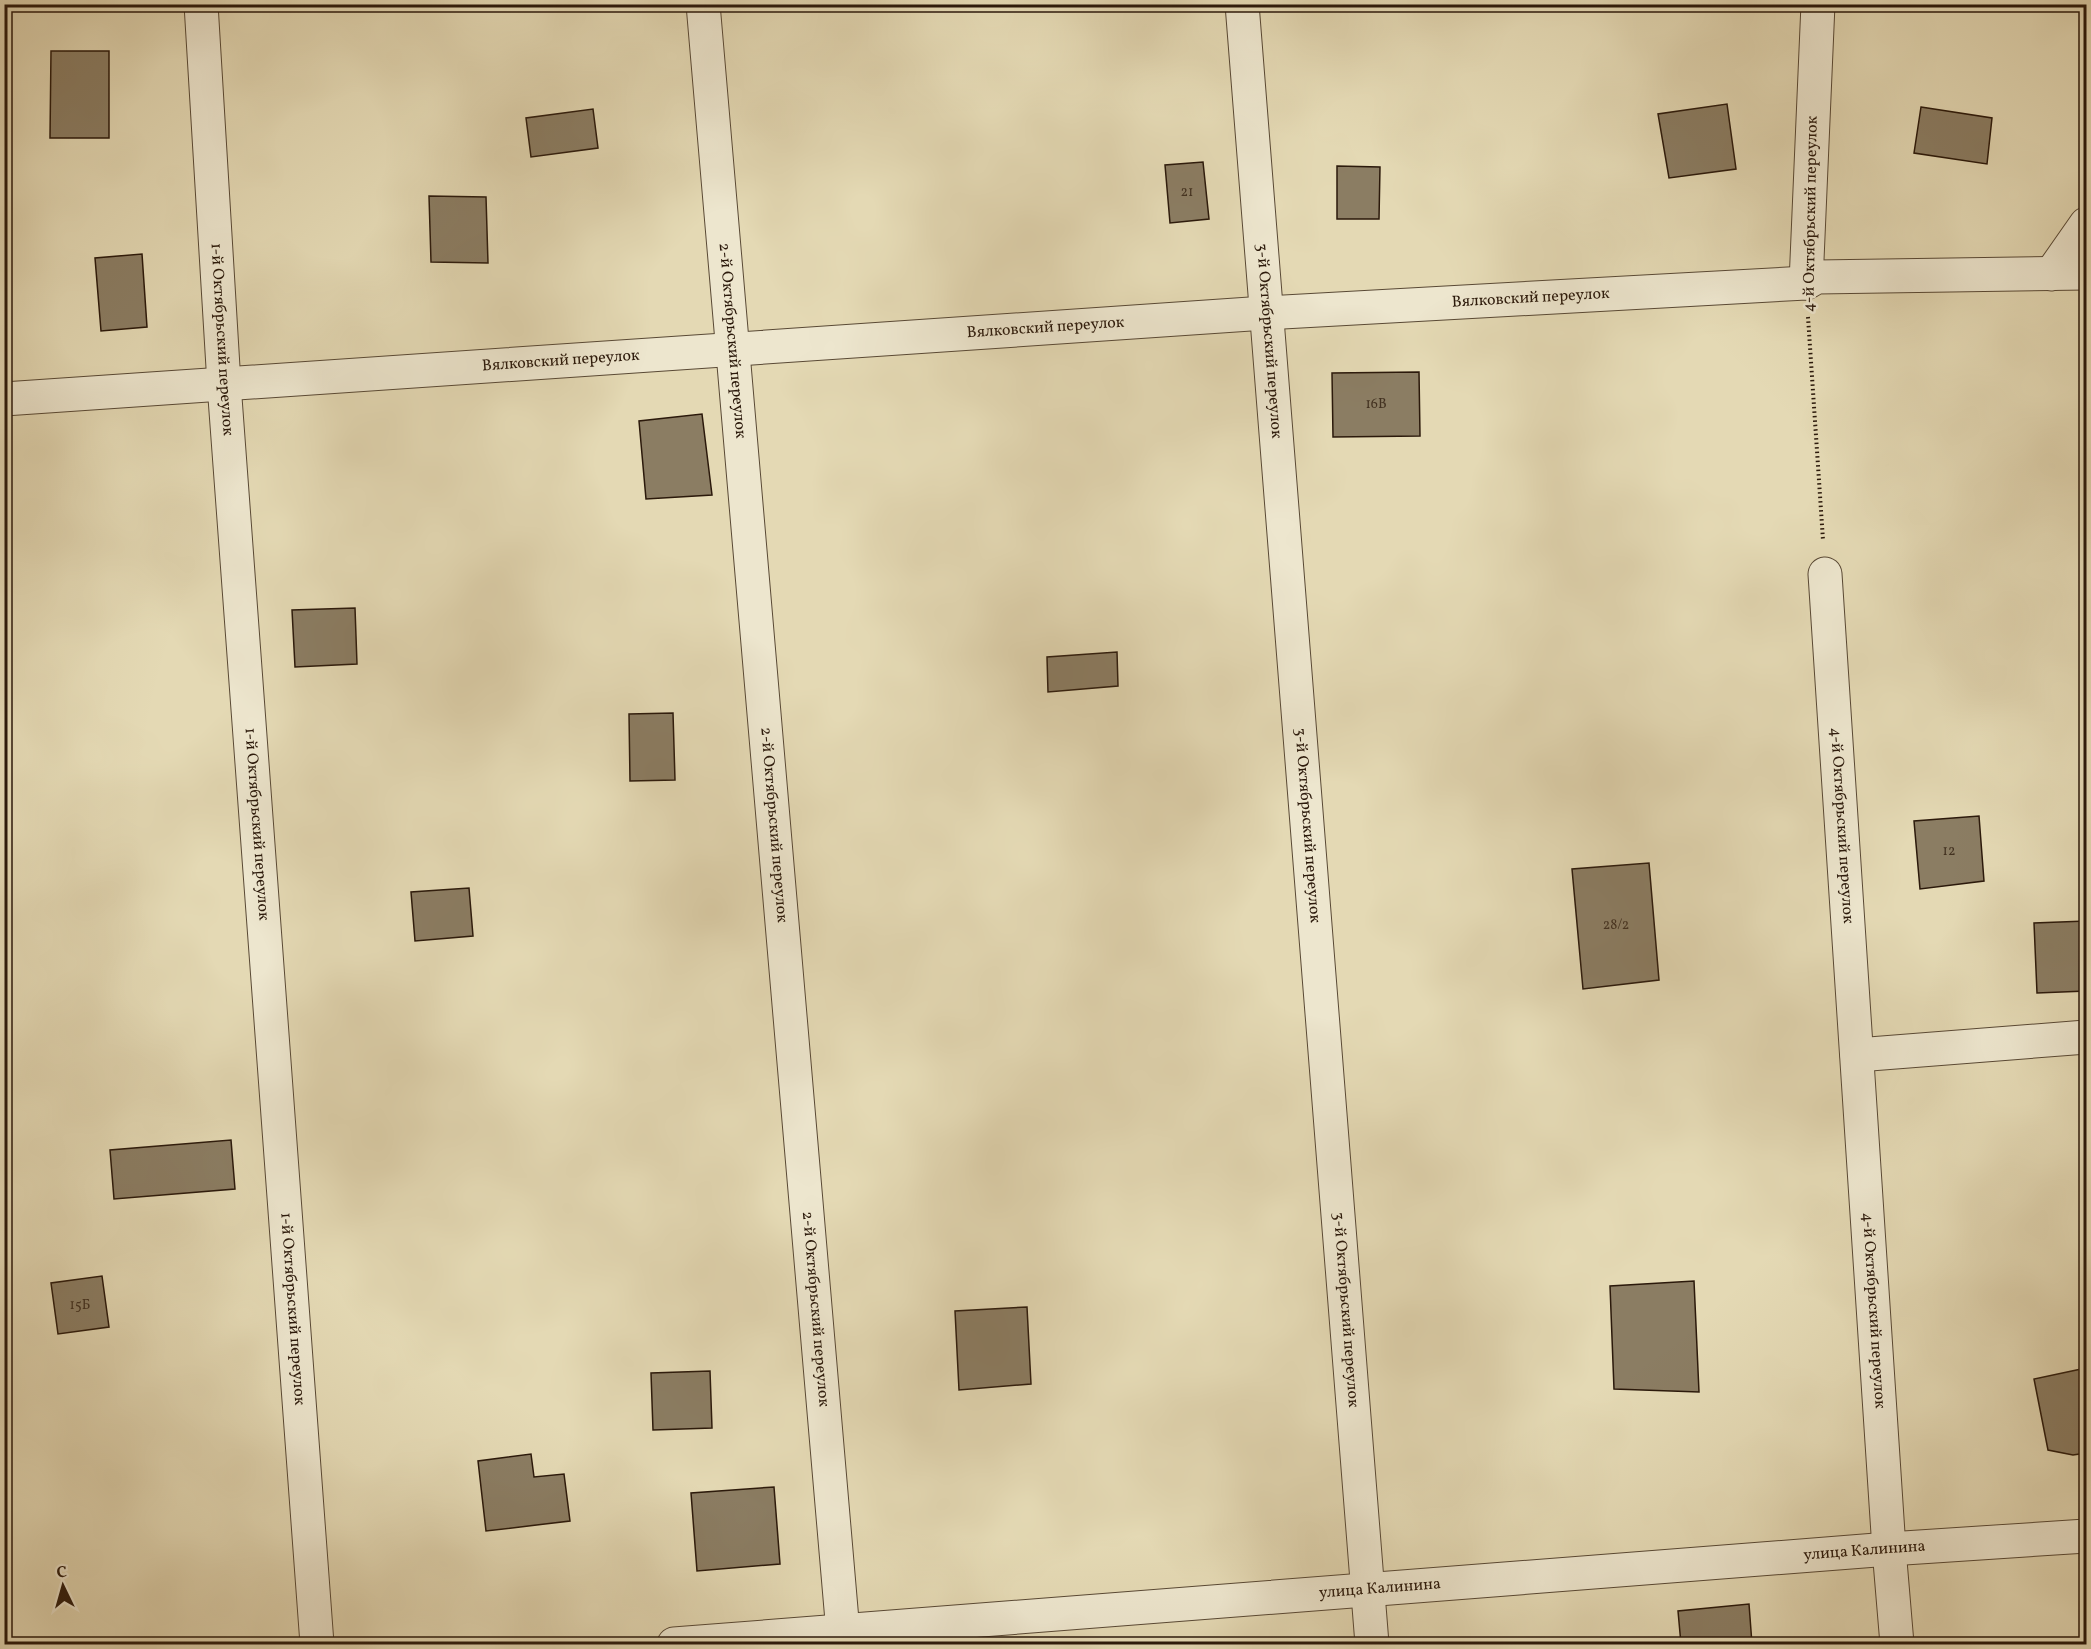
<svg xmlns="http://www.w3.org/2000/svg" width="2091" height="1649" font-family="Vollkorn,serif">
	<rect width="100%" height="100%" fill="#e4d9b4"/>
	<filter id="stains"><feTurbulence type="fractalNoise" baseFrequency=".00333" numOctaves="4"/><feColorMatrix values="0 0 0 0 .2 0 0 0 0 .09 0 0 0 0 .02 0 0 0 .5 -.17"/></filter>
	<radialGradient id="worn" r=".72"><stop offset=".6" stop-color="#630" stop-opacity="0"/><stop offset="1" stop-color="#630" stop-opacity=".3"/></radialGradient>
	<g fill="#8b7d63" stroke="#2b190b" stroke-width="1.5">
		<polygon points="51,51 109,51 109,138 50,138"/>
		<polygon points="1727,104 1736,169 1669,178 1658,114"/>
		<polygon points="1921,107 1992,118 1987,164 1914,153"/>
		<polygon points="593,109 598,148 531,157 526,118"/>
		<polygon points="1203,162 1209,219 1170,223 1165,165"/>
		<polygon points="1337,166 1380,167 1379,219 1337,219"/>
		<polygon points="429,196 486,197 488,263 431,262"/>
		<polygon points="142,254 147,327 101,331 95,258"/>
		<polygon points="1419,372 1420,436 1333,437 1332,373"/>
		<polygon points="702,414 712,495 646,499 639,421"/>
		<polygon points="355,608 357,664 295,667 292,610"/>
		<polygon points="1117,652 1118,686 1048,692 1047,657"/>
		<polygon points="673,713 675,780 630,781 629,714"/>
		<polygon points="1979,816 1984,881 1920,889 1914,821"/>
		<polygon points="1649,863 1659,980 1583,989 1572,869"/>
		<polygon points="469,888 473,936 415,941 411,892"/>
		<polygon points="2086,921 2086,991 2037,993 2034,923"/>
		<polygon points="231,1140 235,1189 114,1199 110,1150"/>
		<polygon points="102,1276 109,1327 58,1334 51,1283"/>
		<polygon points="1694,1281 1699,1392 1614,1389 1610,1286"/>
		<polygon points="1027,1307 1031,1384 959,1390 955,1311"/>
		<polygon points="2086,1368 2086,1453 2073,1455 2048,1450 2034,1379"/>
		<polygon points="710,1371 712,1428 653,1430 651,1373"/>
		<polygon points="531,1454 534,1477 564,1474 570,1521 486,1531 478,1461"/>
		<polygon points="774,1487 780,1564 697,1571 691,1493"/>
		<polygon points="1749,1604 1752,1644 1681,1644 1678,1611"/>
	</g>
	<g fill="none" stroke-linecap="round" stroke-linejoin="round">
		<g stroke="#594935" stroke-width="35">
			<g id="minor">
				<path id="s1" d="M201,4L224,384L317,1644"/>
				<path id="s2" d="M703,4L844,1644"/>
				<path id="s3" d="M1242,4L1372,1644"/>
				<polyline points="2051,274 2086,224"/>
				<polyline points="1806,283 1818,4"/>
				<path id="s4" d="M4,399L1265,313L1806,283L1817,277L2086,273"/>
				<path id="s5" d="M1825,574L1889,1549L1897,1644"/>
				<polyline points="1857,1055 2086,1037"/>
				<path id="s6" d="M674,1644L1889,1549L2086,1536"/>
			</g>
		</g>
		<polyline stroke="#2b190b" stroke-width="4" stroke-dasharray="1.5 3" stroke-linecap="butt" points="1808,317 1823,540"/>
		<use href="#minor" stroke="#ede6ce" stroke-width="33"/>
	</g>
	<g text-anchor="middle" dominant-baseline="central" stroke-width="5" stroke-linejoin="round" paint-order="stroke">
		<g font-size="14" fill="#433221">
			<text x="1187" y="192">21</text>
			<text x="1376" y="404">16В</text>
			<text x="1949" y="851">12</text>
			<text x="1616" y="925">28/2</text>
			<text x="80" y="1305">15Б</text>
		</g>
		<g font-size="16" fill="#2b190b" stroke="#ede6ce">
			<text transform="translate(1811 214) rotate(-89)">4-й Октябрьский переулок</text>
			<text stroke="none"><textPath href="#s4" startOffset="1530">Вялковский переулок</textPath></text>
			<text stroke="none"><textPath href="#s4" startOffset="1044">Вялковский переулок</textPath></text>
			<text stroke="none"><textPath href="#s1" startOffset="336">1-й Октябрьский переулок</textPath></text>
			<text stroke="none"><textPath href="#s2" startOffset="338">2-й Октябрьский переулок</textPath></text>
			<text stroke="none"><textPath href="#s3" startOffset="338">3-й Октябрьский переулок</textPath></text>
			<text stroke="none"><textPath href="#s4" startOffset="558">Вялковский переулок</textPath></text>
			<text stroke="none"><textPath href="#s1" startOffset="822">1-й Октябрьский переулок</textPath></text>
			<text stroke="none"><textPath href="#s2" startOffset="824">2-й Октябрьский переулок</textPath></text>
			<text stroke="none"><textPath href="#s3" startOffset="824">3-й Октябрьский переулок</textPath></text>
			<text stroke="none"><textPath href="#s5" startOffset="252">4-й Октябрьский переулок</textPath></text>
			<text stroke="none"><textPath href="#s1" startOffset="1308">1-й Октябрьский переулок</textPath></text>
			<text stroke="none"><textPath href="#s2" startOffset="1310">2-й Октябрьский переулок</textPath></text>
			<text stroke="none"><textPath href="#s3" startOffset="1310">3-й Октябрьский переулок</textPath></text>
			<text stroke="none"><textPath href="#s5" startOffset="738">4-й Октябрьский переулок</textPath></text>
			<text stroke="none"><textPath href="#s6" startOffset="1194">улица Калинина</textPath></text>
			<text stroke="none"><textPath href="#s6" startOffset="708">улица Калинина</textPath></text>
		</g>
	</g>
	<rect width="2091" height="1649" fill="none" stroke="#e4d9b4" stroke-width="24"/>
	<rect x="6" y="6" width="2079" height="1637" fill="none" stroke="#2b190b" stroke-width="3"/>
	<rect x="12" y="12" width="2067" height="1625" fill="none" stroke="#2b190b" stroke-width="1.5"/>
	<g transform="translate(63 1586) rotate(355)" stroke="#ede6ce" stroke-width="4.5" paint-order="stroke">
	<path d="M0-4.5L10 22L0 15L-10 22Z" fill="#2b190b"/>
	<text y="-9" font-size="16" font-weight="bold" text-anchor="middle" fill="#2b190b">С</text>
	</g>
	<rect width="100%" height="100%" filter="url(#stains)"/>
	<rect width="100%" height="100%" fill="url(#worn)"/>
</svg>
